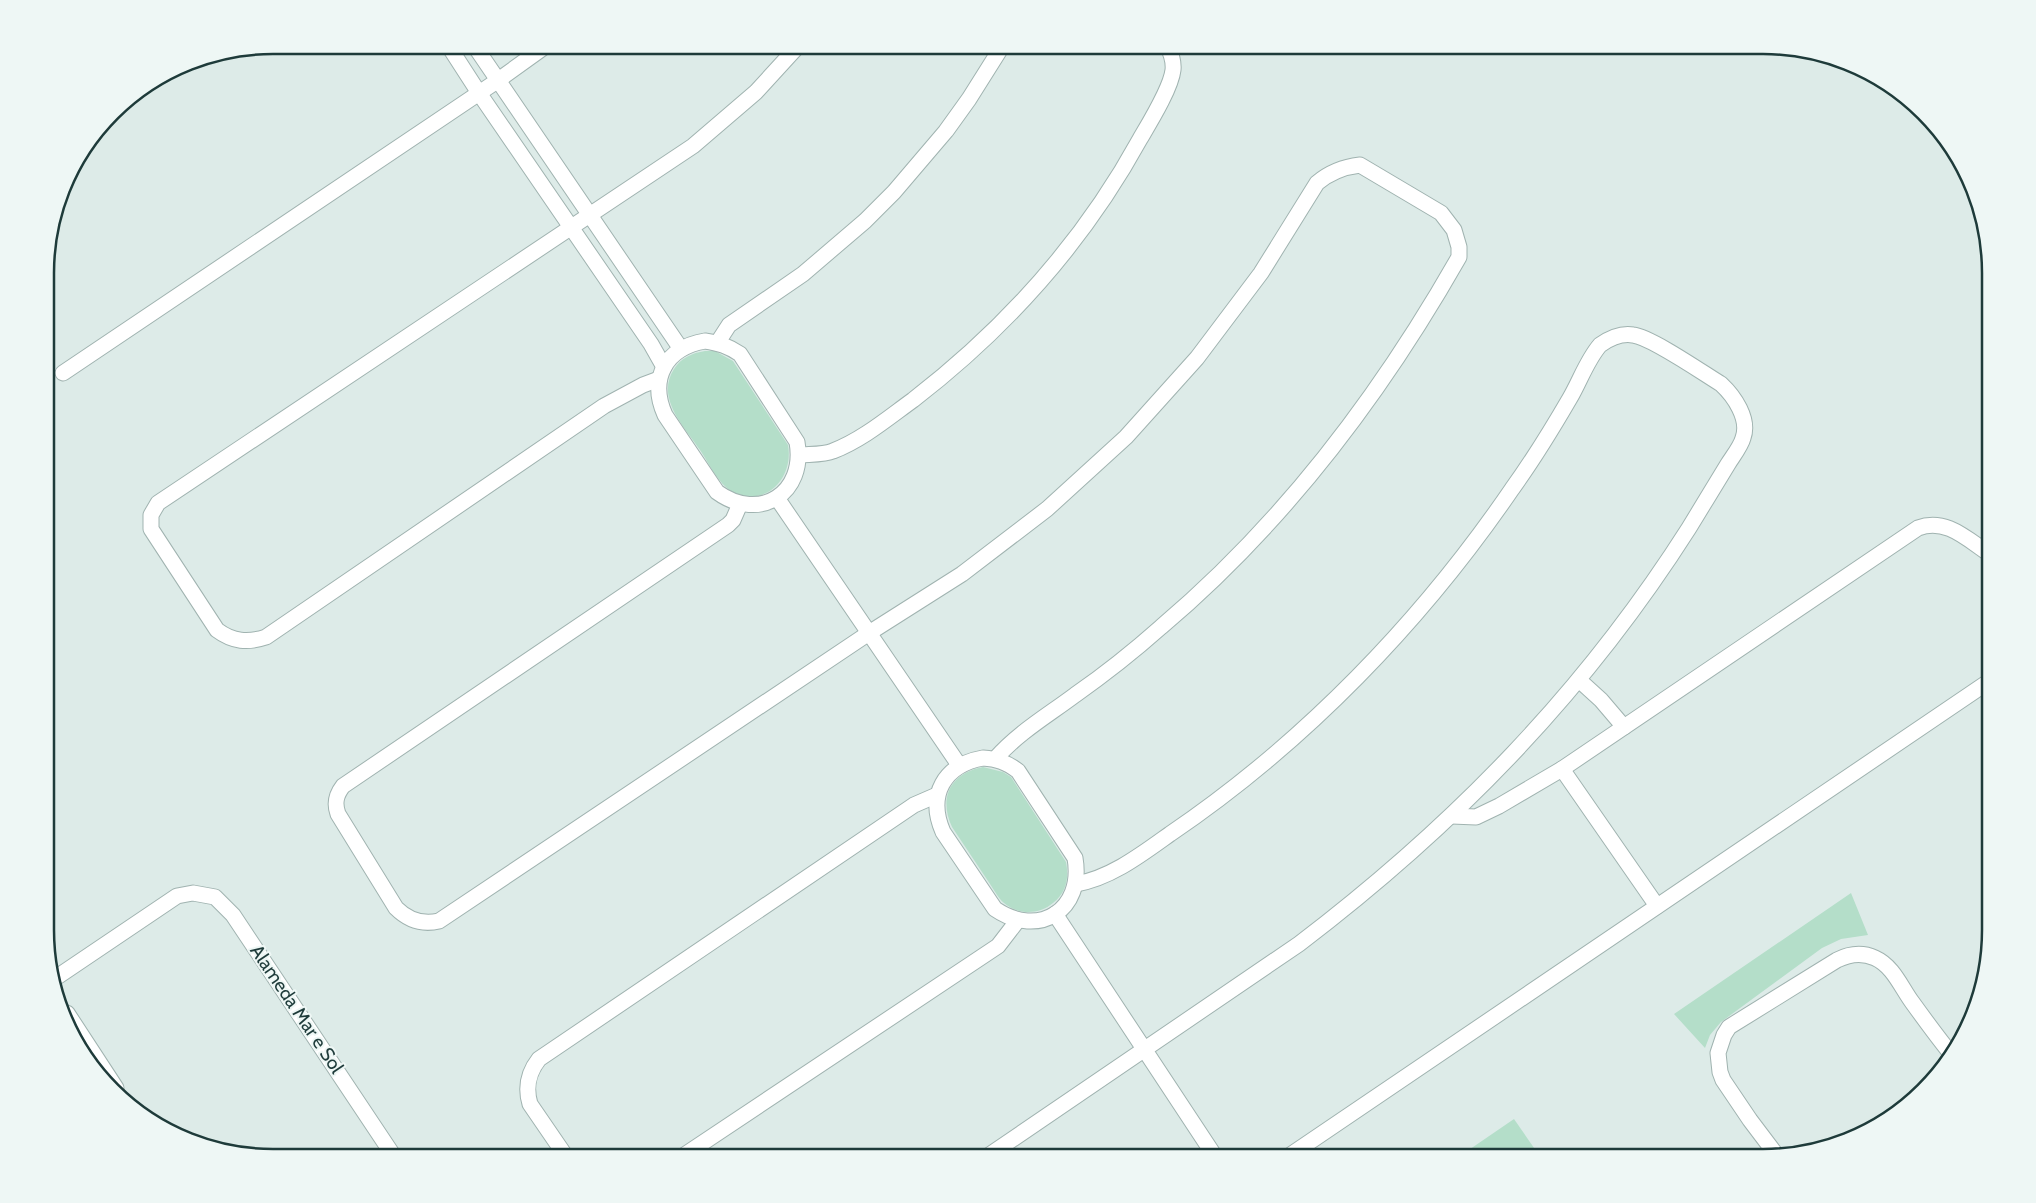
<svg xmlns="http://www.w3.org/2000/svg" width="2036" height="1203" font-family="Cabin,sans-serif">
	<rect width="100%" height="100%" fill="#ddebe8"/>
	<g fill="#b4dec9">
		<path d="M705,351H715L733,361L788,445C794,478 766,508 733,492C718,484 709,463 700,450C685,428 655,398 674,369C681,358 692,353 705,351Z"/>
		<path d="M983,767L1003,772L1011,777L1066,862C1069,877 1067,892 1053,903C1039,915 1018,915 1004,903C998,898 993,888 988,881C976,863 964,845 952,827C938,797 951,773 983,767Z"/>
		<polygon points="1851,893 1868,935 1841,939 1822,948 1721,1022 1710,1035 1705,1048 1674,1014"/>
		<polygon points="1514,1119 1541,1158 1457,1158"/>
	</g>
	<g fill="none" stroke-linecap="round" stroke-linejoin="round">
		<g stroke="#a0b3b0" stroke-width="17">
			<g id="street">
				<polyline points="448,45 479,93 651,344 664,367"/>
				<polyline points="474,45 681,349"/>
				<path d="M705,341C719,343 728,346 740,354L797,442C806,493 760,523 717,492L665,415C649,379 665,348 705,341Z"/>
				<polyline points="718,342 729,325 803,274 865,221 894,192 946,131 969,99 1003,45"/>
				<polyline points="63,373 497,81 547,45"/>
				<path d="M659,379L643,385L604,406L266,637C248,643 233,642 217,630L151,529V515L158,503L693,146L756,92L799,45"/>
				<path d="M799,455C810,454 824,455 833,451C862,440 888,418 913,400C1005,329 1084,241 1140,139C1150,122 1171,88 1173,70C1174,61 1171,53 1167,45"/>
				<polyline points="777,498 959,765"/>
				<path d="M740,504L733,520L728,525L343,786C336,795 334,803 338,814L396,908C408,920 422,925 439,921L869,633L962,574L1047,509L1126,437L1197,358L1261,273L1317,183C1330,172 1343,167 1360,165L1441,213L1454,230L1459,247V257C1380,396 1284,523 1161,627C1134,651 1105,674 1075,695C1047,716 1019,732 995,759"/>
				<polyline points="1579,680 1601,700 1624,727"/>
				<path d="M983,758C997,759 1006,762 1018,771L1075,858C1084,910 1039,939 995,909L943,832C927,795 944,765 983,758Z"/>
				<polyline points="1562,769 1657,906"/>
				<path d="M1452,816L1476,817L1499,806L1562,769L1918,528C1946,517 1968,540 1991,555"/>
				<polyline points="1055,914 1216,1158"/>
				<polyline points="54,979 177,896 193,893 215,897 233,915 395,1158"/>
				<polyline points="67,1013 116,1088"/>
				<path d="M1778,1157L1750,1120L1723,1080L1720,1072L1718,1053L1724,1035L1729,1027L1837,960C1849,954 1862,952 1875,958C1893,966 1901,987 1912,1002C1925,1020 1938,1038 1952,1055"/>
				<path d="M567,1158L530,1104C525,1087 528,1073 539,1059L914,805L937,795"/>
				<polyline points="680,1158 998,946 1018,920"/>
				<path d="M985,1158L1299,944C1454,826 1584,693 1689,528C1702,507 1715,485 1728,464C1733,456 1741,446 1743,438C1750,419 1734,396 1721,384C1703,373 1651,337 1633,335C1621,333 1610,338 1600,345C1587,360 1580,381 1570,398C1552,429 1533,460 1512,489C1421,622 1304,743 1170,834C1142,854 1111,878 1076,884"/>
				<polyline points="1286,1158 1991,680"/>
			</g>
		</g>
		<use href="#street" stroke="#fff" stroke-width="15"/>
	</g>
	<g text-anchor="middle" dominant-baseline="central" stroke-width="4" stroke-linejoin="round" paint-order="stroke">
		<g font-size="19" fill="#1e3b3a" stroke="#eef7f5">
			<text transform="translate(297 1009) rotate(56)">Alameda Mar e Sol</text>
		</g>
	</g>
	<path d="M0 0H2036V1203H0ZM273 54H1763A219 219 0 0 1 1982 273V930A219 219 0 0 1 1763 1149H273A219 219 0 0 1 54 930V273A219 219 0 0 1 273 54Z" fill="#eef7f5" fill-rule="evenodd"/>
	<path fill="none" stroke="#1e3b3a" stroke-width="2.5" d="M273 54H1763A219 219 0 0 1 1982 273V930A219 219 0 0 1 1763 1149H273A219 219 0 0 1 54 930V273A219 219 0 0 1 273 54Z"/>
</svg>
